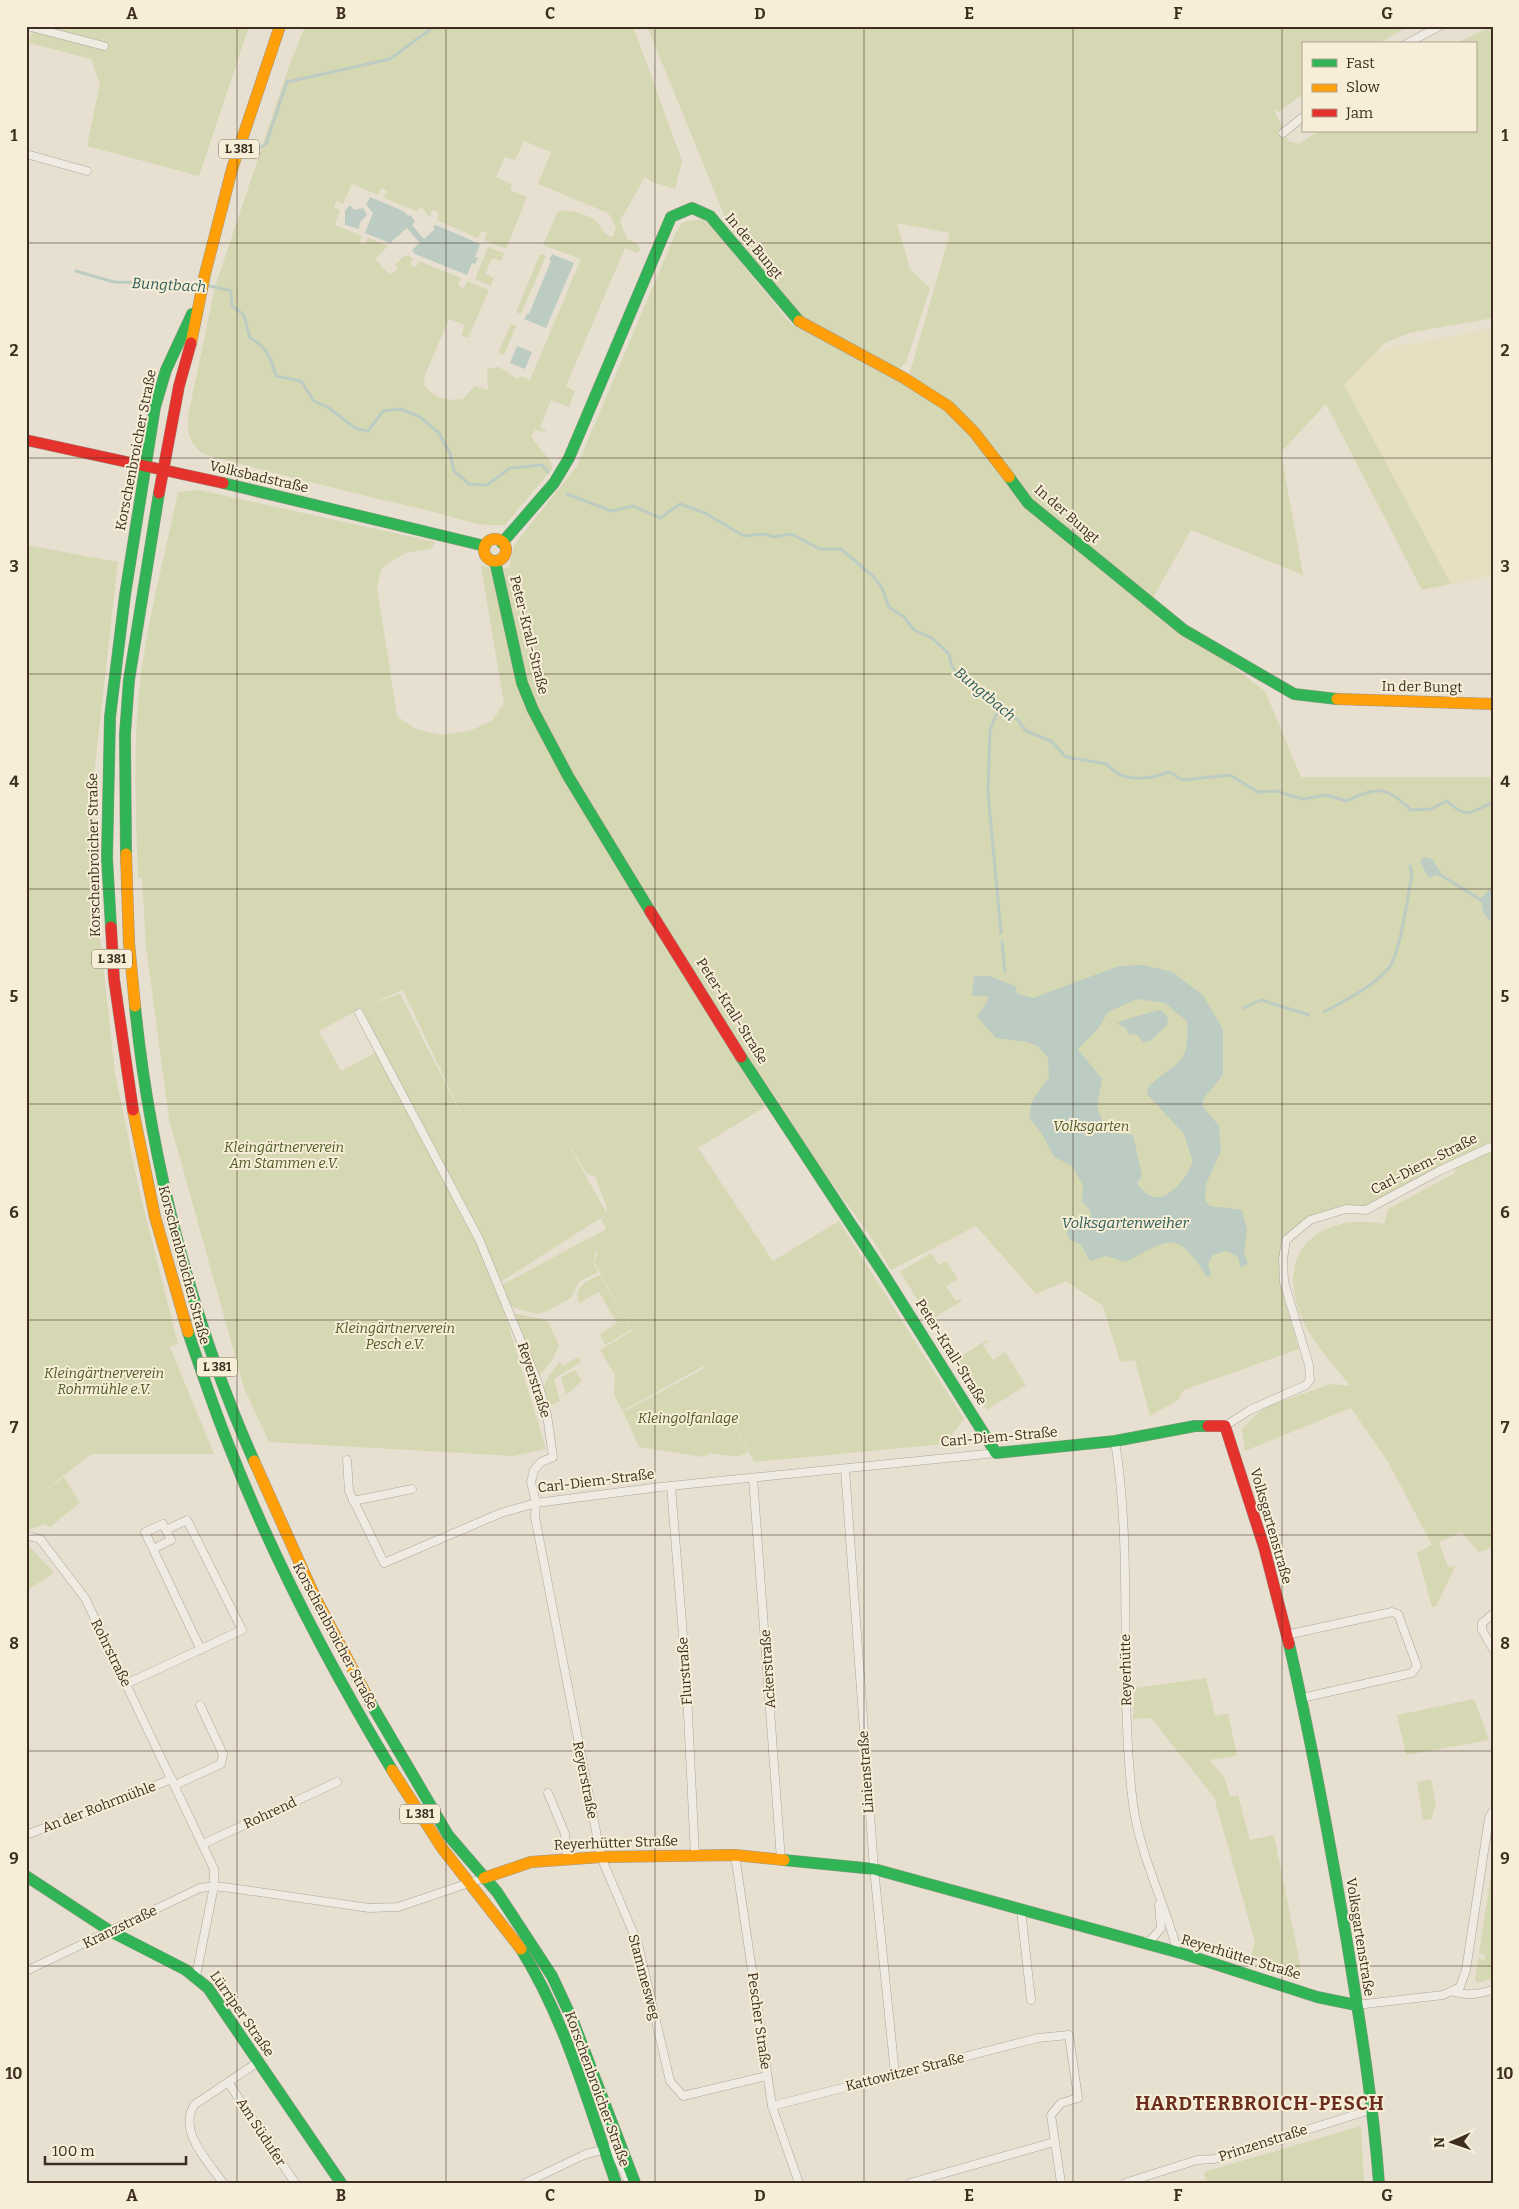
<svg xmlns="http://www.w3.org/2000/svg" width="1519" height="2209" font-family="Bitter,serif">
	<rect width="100%" height="100%" fill="#e7e0d1"/>
	<polygon fill="#e6dfc2" points="1493,328 1493,577 1451,584 1327,399 1368,357 1392,347"/>
	<g fill="#d6d7b3" fill-rule="evenodd">
		<polygon points="33,26 249,26 199,176 87,146 100,84 91,59 29,43"/>
		<path d="M305,26H633L682,161L675,189L652,182L645,177L620,221L627,239L638,244L640,249L637,253L625,248L566,386L575,391L569,407L551,400L540,427L547,430L543,432L535,430L531,437L551,462L552,469L505,525C478,528 449,515 422,509C349,492 276,474 203,454C189,442 187,434 188,416L215,287L288,69ZM524,141L551,152L538,184L608,213L616,227L613,237C604,237 602,227 596,221C587,214 569,209 558,211L543,245L581,259L530,380L520,376L518,379L499,367L490,368L487,371L488,390L475,386L463,399C447,401 435,399 424,385L425,375L449,319L465,325L461,335L468,338L489,290L467,281L464,288L458,285L461,278L419,261L416,267L410,265L413,258L405,255L395,265L398,268L390,275L375,259L388,246L368,238L365,245L359,243L362,236L335,225L340,210L334,207L336,201L343,204L352,184L378,195L381,188L387,191L384,198L416,211L421,207L430,217L432,210L439,213L437,220L478,238L481,231L487,233L484,240L506,249L527,197L510,190L512,184L496,177L505,157L515,160Z"/>
		<path d="M647,26H1409L1378,44H1303V94L1279,112L1274,109L1288,141L1299,144L1319,131H1475V44H1455L1490,27L1493,39V318L1409,333L1385,343L1344,385L1451,584L1422,590L1326,404L1281,452L1303,575L1191,530L1150,603L1265,691L1301,777H1493V886C1479,898 1476,912 1493,923V1547L1479,1552L1461,1532L1439,1542L1448,1567L1456,1565L1436,1606L1432,1607L1417,1553L1432,1545L1388,1462L1351,1408L1245,1451L1242,1429L1263,1408L1331,1384L1350,1386C1332,1363 1310,1340 1300,1313C1275,1249 1323,1212 1384,1224L1388,1209L1455,1173L1456,1164L1366,1210L1346,1209L1310,1220L1286,1240L1283,1295L1299,1349L1184,1390L1178,1400L1150,1416L1135,1360L1120,1362L1103,1306L1066,1281L1036,1294L976,1226L891,1270L871,1237L771,1100L762,1103L765,1107L698,1148L773,1261L839,1221L964,1419L945,1444L754,1462L704,1366L622,1411L614,1394L615,1375L600,1350L632,1331L594,1262L598,1254L590,1238L606,1229L601,1219L607,1214L496,1285L546,1449L514,1456L269,1442L244,1388L169,1119L146,947L142,878H138C136,819 133,751 139,692C146,624 164,559 178,492L199,490L435,542L431,549L405,553L382,568L377,587L397,716L415,729L442,735L469,731L492,721L504,703L481,566L509,568L514,545L577,466L676,232L683,222L703,219L721,238L791,324L877,364L909,376L950,233L897,223L910,269L930,288L906,363L898,370L799,314L729,227ZM403,990L461,1113V1114L400,994L371,1004ZM360,1009L383,1049L341,1071L319,1031ZM562,1133L587,1174L596,1177C598,1188 608,1205 607,1214Z"/>
		<polygon points="488,247 504,253 501,261 492,258 485,274 494,278 491,286 475,279"/>
		<polygon points="540,254 546,256 521,314 516,312"/>
		<polygon points="511,324 516,326 504,355 498,352"/>
		<polygon points="26,545 118,562 94,774 99,927 115,1073 138,1185 178,1344 170,1347 214,1454 92,1454 33,1499 64,1477 80,1503 50,1527 44,1524 28,1530 26,1528"/>
		<path d="M589,1238C596,1247 598,1252 593,1262L598,1272L579,1282L571,1298L547,1311L537,1314L511,1307L502,1285Z"/>
		<polygon points="931,1253 939,1265 946,1261 958,1279 946,1286 956,1301 960,1299 962,1301 930,1320 900,1272"/>
		<path d="M600,1275L631,1330L605,1345L600,1334L617,1323L599,1292L579,1303C573,1286 587,1281 600,1275Z"/>
		<polygon points="513,1313 547,1320 559,1345 551,1362 538,1377"/>
		<polygon points="987,1340 988,1342 983,1345 993,1360 1005,1352 1026,1385 987,1410 955,1360"/>
		<path d="M578,1357L581,1362L554,1379L560,1401L549,1407C537,1385 548,1379 560,1361L563,1366Z"/>
		<polygon points="705,1368 748,1452 737,1457 709,1453 704,1457 639,1447 623,1412"/>
		<polygon points="575,1370 582,1381 566,1395 561,1377"/>
		<polygon points="26,1543 54,1573 26,1591"/>
		<polygon points="1206,1678 1215,1716 1228,1713 1237,1756 1209,1760 1224,1777 1230,1796 1238,1795 1250,1840 1274,1835 1302,1974 1250,1959 1255,1942 1214,1797 1151,1718 1133,1719 1135,1688"/>
		<polygon points="1474,1699 1489,1740 1406,1755 1397,1715"/>
		<polygon points="1431,1779 1436,1805 1431,1819 1423,1820 1417,1782"/>
		<polygon points="1493,1862 1493,1978 1478,1983 1475,1980 1478,1958 1484,1960 1485,1955 1479,1953"/>
		<polygon points="1361,2126 1364,2183 1206,2183 1204,2172"/>
	</g>
	<g fill="#bcccc2" fill-rule="evenodd">
		<polygon points="370,197 403,211 408,216 410,215 415,221 412,225 424,239 435,229 433,227 436,225 480,244 475,257 478,258 475,264 472,263 467,275 415,254 412,250 420,243 407,228 390,243 365,233 373,213 366,205"/>
		<polygon points="350,205 354,210 363,208 367,215 360,222 359,229 345,225 345,211"/>
		<polygon points="552,254 574,263 546,328 524,319 527,314 529,314 551,261 549,260"/>
		<polygon points="517,346 532,352 525,369 510,363"/>
		<polygon points="1423,857 1432,859 1441,873 1429,878 1420,862"/>
		<path d="M1493,886V923C1482,915 1482,911 1481,898Z"/>
		<path d="M1144,965L1172,972L1202,994L1223,1029V1075L1203,1099V1107L1219,1126L1221,1151L1206,1184L1205,1200L1210,1206L1242,1210L1247,1230L1244,1254L1248,1263L1241,1268L1238,1257L1226,1251L1213,1255L1208,1264L1211,1275L1207,1277C1177,1229 1170,1238 1126,1262L1106,1256L1090,1261L1081,1245L1071,1240L1067,1234L1072,1220L1079,1219L1089,1223L1091,1212L1082,1201L1083,1185L1071,1165L1054,1157L1042,1134L1029,1117L1032,1101L1049,1077L1048,1058L1038,1046L1027,1042L996,1038L977,1017L987,1002L988,996H972L974,976H989L1015,986L1018,994L1033,998L1119,966ZM1137,999L1165,1003L1187,1021C1190,1072 1173,1059 1147,1089L1148,1095L1184,1134L1193,1162C1183,1184 1158,1216 1137,1183L1142,1176L1133,1135L1107,1132L1097,1107L1102,1079L1078,1049L1098,1029L1108,1012Z"/>
		<path d="M1161,1010L1167,1016L1168,1024L1150,1041L1143,1042L1137,1035L1129,1034L1126,1028L1117,1024C1121,1020 1155,1011 1161,1010Z"/>
	</g>
	<g fill="none" stroke-linecap="round" stroke-linejoin="round">
		<g stroke="#bcccc2" stroke-width="3">
			<polyline points="259,148 266,144 287,82 390,59 435,26"/>
			<polyline points="76,271 114,282 199,284"/>
			<path d="M206,285L231,291L232,306L244,315L250,338C267,346 271,359 276,376L301,381L314,401L329,408L355,428L368,431L383,411L401,409L420,417L439,433L450,453L454,471L469,484L487,485L510,468L542,465L548,472"/>
			<path d="M567,494L611,511L633,506L660,518L680,504L705,513L744,536L763,534L774,537L791,534L820,549H841L875,578L882,588L889,607L904,617L914,630L932,638L949,654L952,667L966,680L989,693L999,708L1018,720L1026,731L1051,741L1066,757L1107,764C1121,783 1148,780 1169,772L1183,780L1230,775L1258,792L1276,791L1303,799L1326,795L1347,801C1376,786 1387,786 1411,810L1431,809L1447,801C1470,822 1470,810 1493,803"/>
			<polyline points="999,708 990,730 988,793 1001,933"/>
			<polyline points="1439,874 1481,900"/>
			<polyline points="1002,942 1005,972"/>
			<polyline points="1244,1008 1261,1000 1309,1015"/>
			<path d="M1324,1012C1345,1000 1371,988 1388,969C1400,956 1408,894 1412,875L1410,866"/>
		</g>
		<g stroke="#ada599" stroke-width="9">
			<g id="street">
				<polyline points="27,26 104,46"/>
				<polyline points="1406,44 1440,26"/>
				<polyline points="1283,133 1303,117"/>
				<polyline points="26,154 87,171"/>
				<polyline points="359,1013 479,1239 538,1383 547,1415 553,1457 541,1462 534,1470 531,1482 536,1503 535,1517 601,1857 638,1944 670,2081 683,2096 767,2076"/>
				<polyline points="1225,1426 1250,1410 1306,1385 1310,1380 1309,1365 1284,1282 1283,1259 1286,1240 1310,1220 1346,1209 1366,1210 1439,1171 1493,1146"/>
				<path d="M1115,1441C1134,1560 1118,1684 1133,1804C1140,1856 1165,1903 1178,1953"/>
				<polyline points="347,1460 349,1491 384,1563 501,1513 536,1503 660,1487 996,1453"/>
				<polyline points="845,1469 874,1869 895,2074"/>
				<polyline points="753,1478 781,1860"/>
				<polyline points="671,1486 686,1673 695,1856"/>
				<polyline points="353,1501 412,1489"/>
				<polyline points="29,1536 40,1539 85,1598 214,1869 214,1886 196,1976"/>
				<polyline points="153,1549 145,1532 163,1524 171,1540 153,1549 201,1650"/>
				<polyline points="1493,1614 1482,1623 1482,1630 1493,1649"/>
				<polyline points="1286,1635 1392,1612 1398,1614 1417,1666 1412,1673 1302,1698"/>
				<polyline points="126,1684 242,1630 187,1520 166,1530"/>
				<polyline points="175,1785 221,1764 223,1754 200,1705"/>
				<polyline points="548,1793 565,1834 567,1858"/>
				<polyline points="26,1835 172,1779"/>
				<polyline points="203,1844 337,1782"/>
				<polyline points="735,1855 772,2106 799,2183"/>
				<polyline points="1021,1910 1031,2000"/>
				<polyline points="1143,1942 1151,1940 1161,1928 1159,1905"/>
				<polyline points="26,1971 200,1888 214,1886 238,1889 369,1908 398,1907 484,1878"/>
				<path d="M1454,1992C1468,1996 1478,1994 1493,1990"/>
				<polyline points="1356,2005 1443,1995 1460,1987 1466,1970 1489,1818 1493,1811"/>
				<polyline points="228,2082 295,2183"/>
				<polyline points="772,2106 1038,2038 1069,2035 1078,2098 1061,2103 1051,2115 1061,2183"/>
				<path d="M223,2183C208,2161 178,2132 194,2105L258,2062"/>
				<polyline points="525,2183 586,2154 612,2148 629,2182"/>
				<polyline points="910,2183 1054,2142"/>
				<polyline points="1125,2183 1197,2160 1214,2159 1373,2109"/>
			</g>
		</g>
		<g stroke="#9c958a" stroke-width="12">
			<g id="fast">
				<polyline points="1009,477 1028,503 1184,630 1294,694 1337,699"/>
				<polyline points="223,483 485,546"/>
				<polyline points="502,543 554,483 569,458 671,217 692,208 710,216 799,321"/>
				<polyline points="495,561 522,683 533,710 568,776 650,911"/>
				<polyline points="126,854 125,734 129,680 159,493"/>
				<polyline points="111,927 107,858 110,717 125,595 155,407 166,370 192,314"/>
				<path d="M135,1006C150,1158 192,1322 254,1461"/>
				<polyline points="741,1057 883,1273 996,1453 1115,1441 1195,1426 1208,1426"/>
				<path d="M188,1332C201,1370 214,1409 229,1446C273,1559 330,1667 392,1770"/>
				<path d="M1289,1644C1312,1743 1330,1843 1347,1942C1360,2022 1373,2102 1379,2183"/>
				<polyline points="370,1702 448,1835 497,1892 552,1976 573,2021 635,2183"/>
				<polyline points="784,1860 874,1869 1184,1954 1317,1997 1356,2005"/>
				<polyline points="26,1876 110,1931 186,1970 208,1988 341,2183"/>
				<path d="M521,1949C566,2021 588,2104 616,2183"/>
			</g>
		</g>
		<g stroke="#9c958a" stroke-width="12">
			<g id="slow">
				<polyline points="799,321 904,378 948,406 974,432 1009,477"/>
				<polyline points="191,343 205,274 232,169 280,26"/>
				<circle cx="495" cy="550" r="11"/>
				<polyline points="1337,699 1493,704"/>
				<polyline points="126,854 129,943 135,1006"/>
				<polyline points="133,1110 155,1217 188,1332"/>
				<polyline points="254,1461 315,1597 370,1702"/>
				<polyline points="392,1770 442,1848 521,1949"/>
				<polyline points="484,1878 531,1862 601,1857 735,1855 784,1860"/>
			</g>
		</g>
		<g stroke="#9c958a" stroke-width="12">
			<g id="jam">
				<polyline points="26,440 223,483"/>
				<polyline points="159,493 179,386 191,343"/>
				<polyline points="650,911 741,1057"/>
				<polyline points="111,927 114,979 133,1110"/>
				<polyline points="1208,1426 1225,1426 1264,1547 1289,1644"/>
			</g>
		</g>
		<use href="#street" stroke="#efebe3" stroke-width="8"/>
		<use href="#fast" stroke="#30b455" stroke-width="11"/>
		<use href="#slow" stroke="#ff9f0a" stroke-width="11"/>
		<use href="#jam" stroke="#e5322d" stroke-width="11"/>
	</g>
	<path fill="none" stroke="#3d2e20" stroke-width="1" stroke-opacity="0.55" d="M237,26V2183M446,26V2183M655,26V2183M864,26V2183M1073,26V2183M1282,26V2183M26,243H1493M26,458H1493M26,674H1493M26,889H1493M26,1104H1493M26,1320H1493M26,1535H1493M26,1751H1493M26,1966H1493"/>
	<g text-anchor="middle" dominant-baseline="central" stroke-width="4" stroke-linejoin="round" paint-order="stroke">
		<g fill="#f7eed8" stroke="#756857" stroke-width="1">
			<rect x="219" y="139.5" width="40" height="19" rx="4"/>
			<rect x="92" y="949.5" width="40" height="19" rx="4"/>
			<rect x="197" y="1357.5" width="40" height="19" rx="4"/>
			<rect x="400" y="1804.5" width="40" height="19" rx="4"/>
		</g>
		<g font-size="12" font-weight="bold" fill="#3d2e20">
			<text x="239" y="149">L 381</text>
			<text x="112" y="959">L 381</text>
			<text x="217" y="1367">L 381</text>
			<text x="420" y="1814">L 381</text>
		</g>
		<g font-size="14" fill="#3d2e20" stroke="#f7eed8">
			<text transform="translate(754 246) rotate(50)">In der Bungt</text>
			<text transform="translate(136 450) rotate(-79)">Korschenbroicher Straße</text>
			<text transform="translate(259 477) rotate(13)">Volksbadstraße</text>
			<text transform="translate(1067 514) rotate(41)">In der Bungt</text>
			<text transform="translate(529 635) rotate(76)">Peter-Krall-Straße</text>
			<text transform="translate(1422 687) rotate(1)">In der Bungt</text>
			<text transform="translate(94 855) rotate(-91)">Korschenbroicher Straße</text>
			<text transform="translate(732 1011) rotate(58)">Peter-Krall-Straße</text>
			<text transform="translate(1424 1164) rotate(-27)">Carl-Diem-Straße</text>
			<text transform="translate(184 1265) rotate(75)">Korschenbroicher Straße</text>
			<text transform="translate(951 1352) rotate(58)">Peter-Krall-Straße</text>
			<text transform="translate(534 1380) rotate(72)">Reyerstraße</text>
			<text transform="translate(999 1437) rotate(-5)">Carl-Diem-Straße</text>
			<text transform="translate(596 1481) rotate(-7)">Carl-Diem-Straße</text>
			<text transform="translate(1271 1526) rotate(74)">Volksgartenstraße</text>
			<text transform="translate(335 1636) rotate(62)">Korschenbroicher Straße</text>
			<text transform="translate(111 1653) rotate(64)">Rohrstraße</text>
			<text transform="translate(768 1669) rotate(-94)">Ackerstraße</text>
			<text transform="translate(1126 1670) rotate(-91)">Reyerhütte</text>
			<text transform="translate(685 1671) rotate(-94)">Flurstraße</text>
			<text transform="translate(866 1772) rotate(-94)">Linienstraße</text>
			<text transform="translate(585 1780) rotate(79)">Reyerstraße</text>
			<text transform="translate(99 1807) rotate(-21)">An der Rohrmühle</text>
			<text transform="translate(270 1813) rotate(-25)">Rohrend</text>
			<text transform="translate(616 1843) rotate(-2)">Reyerhütter Straße</text>
			<text transform="translate(120 1927) rotate(-26)">Kranzstraße</text>
			<text transform="translate(1360 1937) rotate(81)">Volksgartenstraße</text>
			<text transform="translate(1241 1957) rotate(17)">Reyerhütter Straße</text>
			<text transform="translate(644 1977) rotate(75)">Stammesweg</text>
			<text transform="translate(242 2014) rotate(55)">Lürriper Straße</text>
			<text transform="translate(759 2021) rotate(82)">Pescher Straße</text>
			<text transform="translate(905 2072) rotate(-14)">Kattowitzer Straße</text>
			<text transform="translate(597 2089) rotate(70)">Korschenbroicher Straße</text>
			<text transform="translate(261 2132) rotate(57)">Am Südufer</text>
			<text transform="translate(1263 2143) rotate(-18)">Prinzenstraße</text>
		</g>
		<g font-size="14" font-style="italic" fill="#4d5a26" stroke="#f7eed8">
			<text x="1091" y="1126">Volksgarten</text>
			<text x="284" y="1147">Kleingärtnerverein<tspan x="284" dy="16">Am Stammen e.V.</tspan></text>
			<text x="395" y="1328">Kleingärtnerverein<tspan x="395" dy="16">Pesch e.V.</tspan></text>
			<text x="104" y="1373">Kleingärtnerverein<tspan x="104" dy="16">Rohrmühle e.V.</tspan></text>
			<text x="688" y="1418">Kleingolfanlage</text>
		</g>
		<g font-size="15" font-style="italic" fill="#2f5d5a" stroke="#f7eed8">
			<text transform="translate(169 285) rotate(3)">Bungtbach</text>
			<text transform="translate(985 694) rotate(40)">Bungtbach</text>
			<text x="1125" y="1223">Volksgartenweiher</text>
		</g>
		<g font-size="19" font-weight="bold" letter-spacing="1" fill="#6b2e1e" stroke="#f7eed8">
			<text x="1260" y="2103">HARDTERBROICH-PESCH</text>
		</g>
	</g>
	<rect width="1519" height="2209" fill="none" stroke="#f7eed8" stroke-width="55"/>
	<rect x="1302" y="42" width="175" height="90" fill="#f7eed8" stroke="#ada18e"/>
	<rect x="1312" y="59" width="25" height="8" fill="#30b455" stroke="#ada18e"/>
	<text x="1346" y="68" font-size="15" fill="#3d2e20">Fast</text>
	<rect x="1312" y="84" width="25" height="8" fill="#ff9f0a" stroke="#ada18e"/>
	<text x="1346" y="92" font-size="15" fill="#3d2e20">Slow</text>
	<rect x="1312" y="109" width="25" height="8" fill="#e5322d" stroke="#ada18e"/>
	<text x="1346" y="118" font-size="15" fill="#3d2e20">Jam</text>
	<g transform="translate(1452 2142) rotate(268)" stroke="#f7eed8" stroke-width="4" paint-order="stroke">
	<path d="M0-4L9 19L0 12L-9 19Z" fill="#3d2e20"/>
	<text y="-8" font-size="14" font-weight="bold" text-anchor="middle" fill="#3d2e20">N</text>
	</g>
	<path d="M45 2156v8h141v-8" fill="none" stroke="#3d2e20" stroke-width="2.5"/>
	<text x="52" y="2156" font-size="15" fill="#3d2e20" stroke="#f7eed8" stroke-width="4" paint-order="stroke">100 m</text>
	<rect x="28" y="28" width="1464" height="2154" fill="none" stroke="#3d2e20" stroke-width="2"/>
	<g font-size="16" text-anchor="middle" font-weight="bold" fill="#3d2e20">
		<text x="132" y="19">A</text>
		<text x="341" y="19">B</text>
		<text x="550" y="19">C</text>
		<text x="760" y="19">D</text>
		<text x="969" y="19">E</text>
		<text x="1178" y="19">F</text>
		<text x="1387" y="19">G</text>
		<text x="14" y="141">1</text>
		<text x="1505" y="141">1</text>
		<text x="14" y="356">2</text>
		<text x="1505" y="356">2</text>
		<text x="14" y="572">3</text>
		<text x="1505" y="572">3</text>
		<text x="14" y="787">4</text>
		<text x="1505" y="787">4</text>
		<text x="14" y="1002">5</text>
		<text x="1505" y="1002">5</text>
		<text x="14" y="1218">6</text>
		<text x="1505" y="1218">6</text>
		<text x="14" y="1433">7</text>
		<text x="1505" y="1433">7</text>
		<text x="14" y="1649">8</text>
		<text x="1505" y="1649">8</text>
		<text x="14" y="1864">9</text>
		<text x="1505" y="1864">9</text>
		<text x="14" y="2079">10</text>
		<text x="1505" y="2079">10</text>
		<text x="132" y="2201">A</text>
		<text x="341" y="2201">B</text>
		<text x="550" y="2201">C</text>
		<text x="760" y="2201">D</text>
		<text x="969" y="2201">E</text>
		<text x="1178" y="2201">F</text>
		<text x="1387" y="2201">G</text>
	</g>
</svg>
